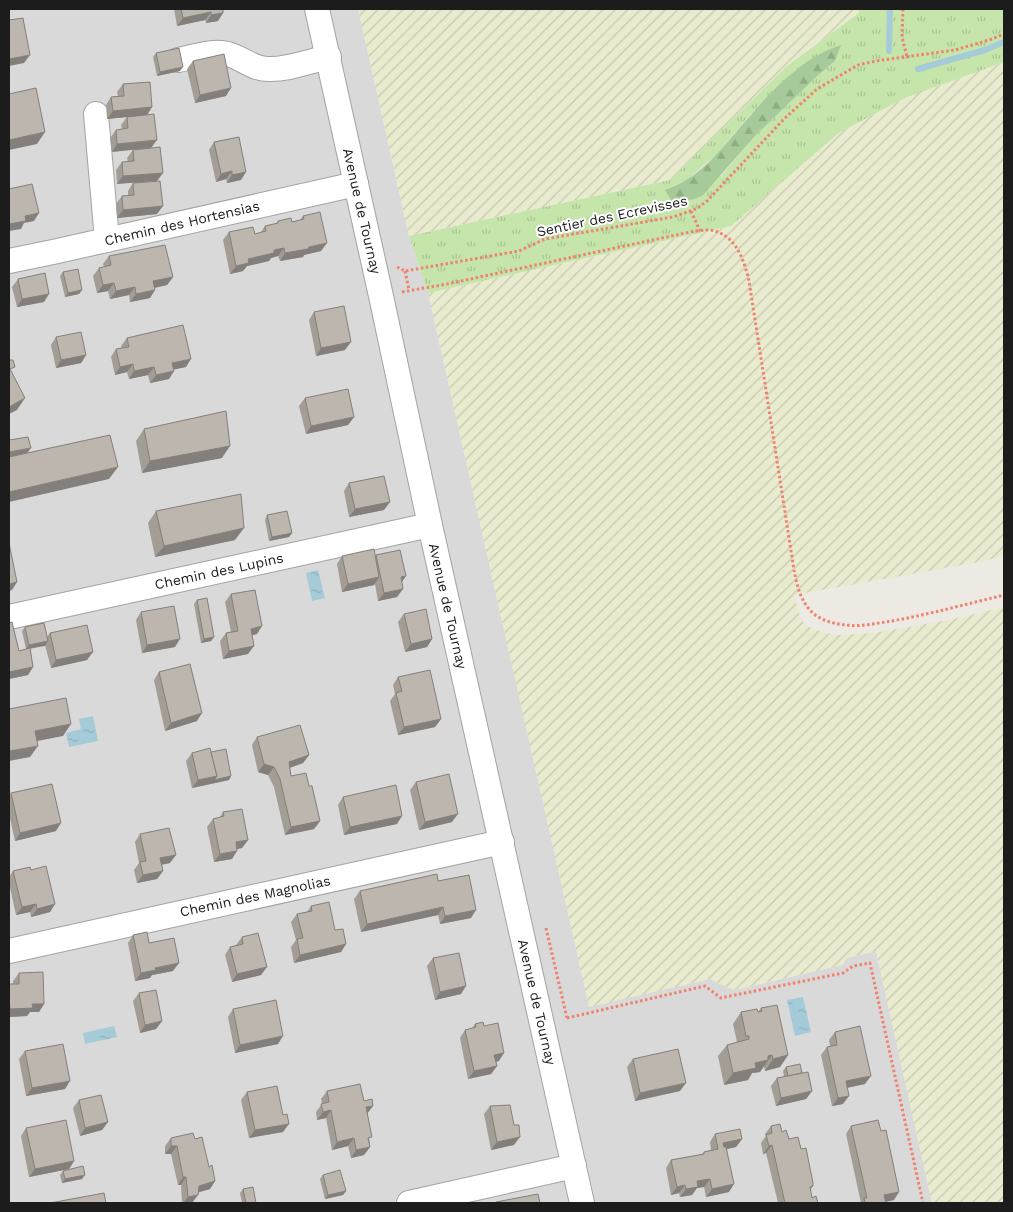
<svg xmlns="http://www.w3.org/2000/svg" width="1013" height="1212" font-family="'Work Sans',sans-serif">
	<defs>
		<pattern id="farmland-furrows" width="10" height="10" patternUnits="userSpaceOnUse" patternTransform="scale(1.25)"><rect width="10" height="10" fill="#e8ebce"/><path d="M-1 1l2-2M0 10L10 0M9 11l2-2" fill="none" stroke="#c6c9b0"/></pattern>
		<pattern id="grass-tufts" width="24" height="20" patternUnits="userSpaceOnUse" patternTransform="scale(1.25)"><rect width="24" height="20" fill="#c5e5ab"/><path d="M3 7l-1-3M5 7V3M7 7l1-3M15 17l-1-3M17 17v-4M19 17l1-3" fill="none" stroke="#a9c493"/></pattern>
		<pattern id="forest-firs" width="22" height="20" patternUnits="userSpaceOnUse" patternTransform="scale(1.25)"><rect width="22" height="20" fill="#a6ca99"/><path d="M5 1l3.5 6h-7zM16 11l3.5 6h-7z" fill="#8ead83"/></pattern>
		<pattern id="water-ripples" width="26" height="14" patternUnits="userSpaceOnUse" patternTransform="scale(1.25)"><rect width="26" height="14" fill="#a5cbd9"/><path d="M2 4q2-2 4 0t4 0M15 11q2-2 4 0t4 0" fill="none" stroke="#8daeba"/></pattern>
	</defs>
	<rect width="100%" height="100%" fill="#edeae3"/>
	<polygon fill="#dad9d9" points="9,9 358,9 409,236 428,293 589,1006 710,979 734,990 842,965 847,958 876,951 932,1203 9,1203"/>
	<g fill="url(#farmland-furrows)">
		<polygon points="358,9 859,9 859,13 787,66 670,180 409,236"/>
		<polygon points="1004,62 1004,556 979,562 794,595 801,619 807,626 818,631 836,635 874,633 948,620 1004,607 1004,1203 932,1203 876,951 847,958 842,965 734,990 710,979 589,1007 428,293 731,226 840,132 905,98"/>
	</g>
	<path fill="url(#grass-tufts)" fill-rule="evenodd" d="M859,9H1004V62L905,98L840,132L731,226L428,293L409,236L670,180L787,66L859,13ZM835,61L815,78L756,135L721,176L666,190L688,179L718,153L748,117L795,70Z"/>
	<path fill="url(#forest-firs)" d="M841,45L835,61L815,78L756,135L703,195L695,199L672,202L665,190C672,187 680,184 686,180C702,171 719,152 731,138C761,103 796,59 841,45Z"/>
	<g fill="url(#water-ripples)">
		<polygon points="318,570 325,598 312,601 306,573"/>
		<polygon points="93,716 98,741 69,747 66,733 81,729 79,719"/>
		<polygon points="803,997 811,1032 795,1036 787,1000"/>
		<polygon points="114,1026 117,1037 85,1044 83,1033"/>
	</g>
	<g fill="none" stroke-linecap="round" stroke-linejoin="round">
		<g stroke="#a5cbd9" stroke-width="6">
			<polyline points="889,51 890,9"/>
			<polyline points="918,69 985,50 1004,42"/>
		</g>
		<g stroke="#a3a3a3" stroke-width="26">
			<g id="minor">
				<polyline points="317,9 381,296 430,525 582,1203"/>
				<path d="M178,60C194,57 212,50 228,54C242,58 253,69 268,69C288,70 309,61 329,57"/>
				<polyline points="96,114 107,240"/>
				<polyline points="9,261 53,252 356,184"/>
				<polyline points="9,617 430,525"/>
				<polyline points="9,951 502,842"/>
				<polyline points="409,1203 574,1166"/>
			</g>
		</g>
		<g stroke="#f1816f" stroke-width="3" stroke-dasharray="2.5 2.5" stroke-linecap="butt">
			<polyline points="903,9 902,37 907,57"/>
			<polyline points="691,211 700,231"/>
			<polyline points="397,267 405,271 519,251 545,239 673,217 696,209 707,201 784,119 817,89 858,65 876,61 955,50 989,40 1004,34"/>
			<polyline points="405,271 409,290"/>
			<path d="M402,292L447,284L690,232C696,231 703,230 710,230C736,234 744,260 749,281L794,570C797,586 801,603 814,614C823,621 835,624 846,625C861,627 877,623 892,621C930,614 967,604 1004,595"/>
			<polyline points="546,928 567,1018"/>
			<polyline points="567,1018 705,986 721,998 843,973 853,966 870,963 923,1203"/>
		</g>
		<use href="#minor" stroke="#fff" stroke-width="24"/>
	</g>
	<g fill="#a39d96">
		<polygon points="174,9 223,9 223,13 218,21 206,23 205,20 177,26"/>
		<polygon points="156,53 180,71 157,76 153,57"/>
		<polygon points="193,61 226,96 195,103 187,69"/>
		<polygon points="123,84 152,107 147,115 112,152 110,138 116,130 122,129 121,125 127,117 107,119 106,105 111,97 118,96 117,92"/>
		<polygon points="214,142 241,180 227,183 226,179 216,182 209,150"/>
		<polygon points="133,150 163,173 117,184 116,170 122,162 128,162 127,158"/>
		<polygon points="133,183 157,214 117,218 116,204 122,196 128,195 128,191"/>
		<polygon points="303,216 321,251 304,255 303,257 280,261 278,256 271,258 269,261 247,266 243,271 230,274 223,240 229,232 255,234 261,232 265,226 276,224 278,221 292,222 300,220"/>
		<polygon points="109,256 173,277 167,285 155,288 150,298 130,302 129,295 110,299 108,291 97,293 93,276 99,268 104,267 103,264"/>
		<polygon points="63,272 82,290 79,294 65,297 60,276"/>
		<polygon points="18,279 44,302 17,307 12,287"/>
		<polygon points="314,312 345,350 316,356 309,320"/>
		<polygon points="56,337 86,355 81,363 56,368 51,345"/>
		<polygon points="127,338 186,367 174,369 169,379 150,383 148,375 129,379 127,372 115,375 111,357 116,349 122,348 121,346"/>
		<polygon points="305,398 354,417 348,425 306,434 299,406"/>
		<polygon points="144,429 222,458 142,473 136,441"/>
		<polygon points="349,483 384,510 349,517 344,491"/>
		<polygon points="156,511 235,540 155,557 148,523"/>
		<polygon points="267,515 292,533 289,537 269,541 265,520"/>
		<polygon points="376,555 406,576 402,582 397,597 378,601 375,584 374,585 342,592 337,564 342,556 375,556"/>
		<polygon points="231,594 257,634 252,635 248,654 223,659 220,641 226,633 231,632 225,602"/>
		<polygon points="197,600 214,637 211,641 201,643 194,604"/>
		<polygon points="141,612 175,647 142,653 136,620"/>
		<polygon points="404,614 432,639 427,647 405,652 398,622"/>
		<polygon points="9,623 19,651 26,649 22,631 25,627 47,637 50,633 87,660 51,668 45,645 30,649 33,667 28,675 9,679"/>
		<polygon points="159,672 197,721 165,731 154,680"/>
		<polygon points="398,677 441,719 435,727 398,735 390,701 395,694 393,685"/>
		<polygon points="257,737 309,755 303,763 290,768 291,776 309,786 320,821 314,829 285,835 274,787 268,775 258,772 252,745"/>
		<polygon points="211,752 231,776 229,780 192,788 186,761 192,753"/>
		<polygon points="416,782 452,822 419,830 410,790"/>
		<polygon points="11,793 56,831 15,841 9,814 9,797"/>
		<polygon points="343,797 397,824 344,835 338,805"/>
		<polygon points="223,812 248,840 242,848 237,849 232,859 214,862 207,827 213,819 220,817"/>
		<polygon points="140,834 170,863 161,865 163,871 157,879 137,883 134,870 139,863 135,842"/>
		<polygon points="31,870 55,904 50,912 31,917 30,912 16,915 9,883 9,877 13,871"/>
		<polygon points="438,881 471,918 440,924 438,915 361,932 354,899 360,891"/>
		<polygon points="311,906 335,930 346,944 341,952 294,963 291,947 296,940 291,922 297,914 307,912"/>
		<polygon points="133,935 149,943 173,971 152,975 150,978 135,981 128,943"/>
		<polygon points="242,937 261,975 232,982 225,955 230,947 236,945"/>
		<polygon points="433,958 461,994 435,1000 427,966"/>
		<polygon points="19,973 44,1004 39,1012 30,1012 27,1016 9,1017 9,984 13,984 13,981"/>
		<polygon points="139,993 162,1021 156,1029 140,1033 133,1001"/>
		<polygon points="761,1008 788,1055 780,1067 765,1071 764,1067 763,1067 760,1072 752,1073 748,1080 724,1085 718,1056 727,1045 737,1042 733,1024 741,1012 758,1012"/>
		<polygon points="233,1009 278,1044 235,1053 228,1017"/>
		<polygon points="475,1024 484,1026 499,1061 496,1062 497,1066 491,1074 468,1079 460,1038 465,1030 472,1028"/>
		<polygon points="835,1032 865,1084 847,1088 843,1104 832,1106 821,1055 827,1047 830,1046 829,1040"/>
		<polygon points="25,1051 65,1089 26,1096 19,1059"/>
		<polygon points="633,1059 680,1091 635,1101 627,1067"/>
		<polygon points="786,1067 802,1073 812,1091 806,1099 776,1106 771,1086 777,1078 784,1077 783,1071"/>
		<polygon points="327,1091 367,1114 370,1147 364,1155 351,1158 348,1146 332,1150 326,1118 317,1120 316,1112 322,1104 321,1099"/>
		<polygon points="247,1092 283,1115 283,1132 249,1138 241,1100"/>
		<polygon points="79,1100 108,1122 102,1130 80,1136 73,1108"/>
		<polygon points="490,1106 514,1145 491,1150 484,1114"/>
		<polygon points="771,1126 782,1132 789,1139 801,1149 813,1186 810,1191 812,1198 818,1203 778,1203 766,1153 763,1154 761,1143 766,1136 765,1134"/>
		<polygon points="851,1126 894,1200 886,1202 886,1203 861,1203 846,1134"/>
		<polygon points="26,1128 74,1161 69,1169 29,1177 21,1136"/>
		<polygon points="715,1134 742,1139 736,1147 727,1149 729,1192 706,1197 704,1187 697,1188 692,1195 680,1197 679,1193 671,1195 666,1168 671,1160 702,1154 704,1152 711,1150 710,1142"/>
		<polygon points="171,1138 195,1139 215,1181 210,1189 198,1192 192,1203 182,1203 181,1185 178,1185 171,1154 165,1154 165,1146"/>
		<polygon points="63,1171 82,1179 62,1183 60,1175"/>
		<polygon points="323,1175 346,1191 343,1195 325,1199 320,1179"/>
		<polygon points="243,1189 256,1203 242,1203 240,1193"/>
	</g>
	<g fill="#847f7a">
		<polygon points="211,12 205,20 177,26 183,18"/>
		<polygon points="223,13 218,21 206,23 211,15"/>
		<polygon points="30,55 24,63 9,66 9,59"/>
		<polygon points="183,67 180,71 157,76 160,72"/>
		<polygon points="231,88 226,96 195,103 200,95"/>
		<polygon points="152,107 147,115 107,119 113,111"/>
		<polygon points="45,132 37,144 9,150 9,140"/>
		<polygon points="157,140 151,148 112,152 117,144"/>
		<polygon points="232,171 226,179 216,182 221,174"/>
		<polygon points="246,172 241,180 227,183 232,175"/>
		<polygon points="163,173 157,181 117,184 123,176"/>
		<polygon points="163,206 157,214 117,218 123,210"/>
		<polygon points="39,213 34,221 24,223 21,229 9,231 9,224 25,216"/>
		<polygon points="327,243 321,251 304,255 303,257 280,261 285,253"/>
		<polygon points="284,248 278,256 271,258 269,261 247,266 243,271 230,274 236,266 248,259 274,250"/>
		<polygon points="173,277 167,285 148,289 153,281"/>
		<polygon points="114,283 108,291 97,293 103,285"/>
		<polygon points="135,287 129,295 110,299 116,291"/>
		<polygon points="82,290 79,294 65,297 68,293"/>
		<polygon points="155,290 150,298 130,302 136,294"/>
		<polygon points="49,294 44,302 17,307 22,299"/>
		<polygon points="351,342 345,350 316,356 321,348"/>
		<polygon points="86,355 81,363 56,368 61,360"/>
		<polygon points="191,359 186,367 167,371 172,363"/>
		<polygon points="133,364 127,372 115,375 120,367"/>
		<polygon points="154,367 148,375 129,379 134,371"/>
		<polygon points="174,371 169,379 150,383 156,375"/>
		<polygon points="25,398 17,410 9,414 9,407"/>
		<polygon points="354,417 348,425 306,434 311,426"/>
		<polygon points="230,446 222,458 142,473 150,461"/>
		<polygon points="31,448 25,456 9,459 9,452"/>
		<polygon points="118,467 109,479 9,502 9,492"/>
		<polygon points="390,502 384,510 349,517 355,509"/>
		<polygon points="244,528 235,540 155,557 164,546"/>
		<polygon points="292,533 289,537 269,541 272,537"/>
		<polygon points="406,576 400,584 401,577"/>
		<polygon points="379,577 374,585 342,592 348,584"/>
		<polygon points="17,582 12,590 9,591 9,584"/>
		<polygon points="403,589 397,597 378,601 384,593"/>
		<polygon points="262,626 257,634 245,637 251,629"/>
		<polygon points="214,637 211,641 201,643 204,639"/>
		<polygon points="180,639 175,647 142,653 147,645"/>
		<polygon points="432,639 427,647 405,652 411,644"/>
		<polygon points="48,641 45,646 26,649 29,645"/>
		<polygon points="254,646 248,654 223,659 229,651"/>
		<polygon points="93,652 87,660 51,668 56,660"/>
		<polygon points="33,667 28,675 9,679 9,672"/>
		<polygon points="202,713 197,721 165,731 171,723"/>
		<polygon points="441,719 435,727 398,735 404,727"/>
		<polygon points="71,724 63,736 27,743 35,731"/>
		<polygon points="38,746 30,757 9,761 9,752 10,751"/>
		<polygon points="309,755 303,763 283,770 289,762"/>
		<polygon points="264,764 274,767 268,775 258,772"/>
		<polygon points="217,776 231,776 229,780 192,788 198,780"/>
		<polygon points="458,814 452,822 419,830 425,822"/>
		<polygon points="402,816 397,824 344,835 350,827"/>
		<polygon points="320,821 314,829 285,835 291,827"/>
		<polygon points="61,823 56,831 15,841 20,833"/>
		<polygon points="248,840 242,848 230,850 236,842"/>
		<polygon points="237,851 232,859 214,862 220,854"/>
		<polygon points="176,855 170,863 154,866 160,858"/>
		<polygon points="163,871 157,879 137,883 143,875"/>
		<polygon points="36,904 30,912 16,915 22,907"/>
		<polygon points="55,904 50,912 31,917 37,909"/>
		<polygon points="443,907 438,915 361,932 367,924"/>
		<polygon points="476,910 471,918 440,924 445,916"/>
		<polygon points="346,944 341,952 294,963 300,955"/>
		<polygon points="179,963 173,971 152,975 150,978 135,981 141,973 155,968"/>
		<polygon points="267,967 261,975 232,982 237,974"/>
		<polygon points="466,986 461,994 435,1000 440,992"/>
		<polygon points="32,1004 44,1004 39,1012 30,1012 27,1016 9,1017 9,1011 10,1009"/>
		<polygon points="162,1021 156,1029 140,1033 145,1025"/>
		<polygon points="283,1036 278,1044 235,1053 240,1045"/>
		<polygon points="504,1053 499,1061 489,1063 494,1055"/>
		<polygon points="772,1055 760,1072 752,1073 748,1080 724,1085 733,1073 768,1056"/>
		<polygon points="788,1055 780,1067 765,1071 773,1059"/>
		<polygon points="497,1066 491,1074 468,1079 474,1071"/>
		<polygon points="871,1076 865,1084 840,1089 846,1081"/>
		<polygon points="70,1081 65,1089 26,1096 32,1088"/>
		<polygon points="686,1083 680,1091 635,1101 640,1093"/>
		<polygon points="812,1091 806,1099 776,1106 781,1098"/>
		<polygon points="849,1096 843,1104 832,1106 838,1098"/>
		<polygon points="373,1106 367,1114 366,1107"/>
		<polygon points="331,1110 326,1118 317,1120 323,1112"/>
		<polygon points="108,1122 102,1130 80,1136 85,1128"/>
		<polygon points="289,1124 283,1132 249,1138 255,1130"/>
		<polygon points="520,1137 514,1145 491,1150 497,1142"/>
		<polygon points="354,1138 348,1146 332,1150 337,1142"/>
		<polygon points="742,1139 736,1147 718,1151 723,1143"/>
		<polygon points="772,1145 766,1153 763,1154 769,1146"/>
		<polygon points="171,1146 177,1146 171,1154 165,1154"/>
		<polygon points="370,1147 364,1155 351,1158 356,1150"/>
		<polygon points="74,1161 69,1169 29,1177 35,1169"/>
		<polygon points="85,1175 82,1179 62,1183 65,1179"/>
		<polygon points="183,1177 186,1177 181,1185 178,1185"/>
		<polygon points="710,1179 704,1187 697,1188 692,1195 680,1197 686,1189 697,1181"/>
		<polygon points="215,1181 210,1189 193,1194 199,1186"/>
		<polygon points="734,1184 729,1192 706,1197 712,1189"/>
		<polygon points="685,1185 679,1193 671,1195 677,1187"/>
		<polygon points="346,1191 343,1195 325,1199 328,1195"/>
		<polygon points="899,1192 894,1200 879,1203 884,1195"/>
		<polygon points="198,1195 192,1203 183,1203 188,1197"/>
	</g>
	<g fill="#bdb6af" stroke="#847f7a">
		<polygon points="181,9 223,9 223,13 211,15 211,12 183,18"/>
		<polygon points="23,18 30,55 9,59 9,20"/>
		<polygon points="179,48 183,67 160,72 156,53"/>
		<polygon points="224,54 231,88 200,95 193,61"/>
		<polygon points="150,82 152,107 113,111 111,97 124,96 123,84"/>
		<polygon points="36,88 45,132 9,140 9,94"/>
		<polygon points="154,114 157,140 117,144 116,130 128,128 127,117"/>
		<polygon points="239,137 246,172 232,175 232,171 221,174 214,142"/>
		<polygon points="160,147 163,173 123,176 122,162 134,161 133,150"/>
		<polygon points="160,181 163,206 123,210 122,196 134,195 133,183"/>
		<polygon points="32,184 39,213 25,216 26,221 9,224 9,189"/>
		<polygon points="320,212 327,243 309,247 308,249 285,253 284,248 274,250 274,253 248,259 249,263 236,266 229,232 253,227 255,234 266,231 265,226 278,223 278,221 291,218 292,222 304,219 303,216"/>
		<polygon points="165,245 173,277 153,281 155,290 136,294 135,287 116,291 114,283 103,285 99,268 111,265 109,256"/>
		<polygon points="78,269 82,290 68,293 63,272"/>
		<polygon points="45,273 49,294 22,299 18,279"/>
		<polygon points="344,306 351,342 321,348 314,312"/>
		<polygon points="183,325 191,359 172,363 174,371 156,375 154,367 134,371 133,364 120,367 116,349 129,347 127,338"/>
		<polygon points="81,332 86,355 61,360 56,337"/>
		<polygon points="9,360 13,360 15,367 10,369 25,398 9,407"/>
		<polygon points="348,389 354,417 311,426 305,398"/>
		<polygon points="226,411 230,446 150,461 144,429"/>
		<polygon points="110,435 118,467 9,492 9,457"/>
		<polygon points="28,437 31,448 9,452 9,440"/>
		<polygon points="384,476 390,502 355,509 349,483"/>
		<polygon points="241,494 244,528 164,546 156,511"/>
		<polygon points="287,511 292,533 272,537 267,515"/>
		<polygon points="9,543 17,582 9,584"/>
		<polygon points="374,549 379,577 348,584 342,556"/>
		<polygon points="400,550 406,576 401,577 403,589 384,593 376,555"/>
		<polygon points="255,590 262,626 251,629 254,646 229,651 226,633 238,631 231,594"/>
		<polygon points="207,598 214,637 204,639 197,600"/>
		<polygon points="174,606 180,639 147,645 141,612"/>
		<polygon points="426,609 432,639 411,644 404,614"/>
		<polygon points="12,622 19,651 30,648 33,667 9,672 9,623"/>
		<polygon points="44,623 48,641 29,645 25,627"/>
		<polygon points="87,625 93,652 56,660 50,633"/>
		<polygon points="190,664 202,713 171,723 159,672"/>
		<polygon points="430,670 441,719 404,727 396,693 402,691 398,677"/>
		<polygon points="66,698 71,724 35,731 38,746 10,751 9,747 9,709"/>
		<polygon points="300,725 309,755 289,762 291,776 306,773 309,786 312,786 320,821 291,827 280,779 274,767 264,764 257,737"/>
		<polygon points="210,748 217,776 198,780 192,753"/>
		<polygon points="226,749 231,776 214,780 217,776 211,752"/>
		<polygon points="449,774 458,814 425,822 416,782"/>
		<polygon points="52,784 61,823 20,833 11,793"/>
		<polygon points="396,785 402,816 350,827 343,797"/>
		<polygon points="242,809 248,840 236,842 237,851 220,854 213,819 224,816 223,812"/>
		<polygon points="169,828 176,855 160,858 163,871 143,875 140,862 146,861 140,834"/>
		<polygon points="46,866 55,904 37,909 36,904 22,907 13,871 30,867 31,870"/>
		<polygon points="437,874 438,881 469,875 476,910 445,916 443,907 367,924 360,891"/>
		<polygon points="329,902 335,930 343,929 346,944 300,955 297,939 303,938 297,914 312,911 311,906"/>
		<polygon points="147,932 149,943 174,938 179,963 155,968 156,970 141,973 133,935"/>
		<polygon points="258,933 267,967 237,974 230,947 243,944 242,937"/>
		<polygon points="459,953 466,986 440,992 433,958"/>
		<polygon points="43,972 44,1004 32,1004 33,1008 10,1009 9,999 9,984 19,984 19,973"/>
		<polygon points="156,990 162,1021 145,1025 139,993"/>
		<polygon points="276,1000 283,1036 240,1045 233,1009"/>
		<polygon points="777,1005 788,1055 773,1059 772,1055 768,1056 768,1060 755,1063 756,1068 733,1073 727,1045 749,1039 749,1036 746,1036 741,1012 757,1009 758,1012 762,1011 761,1008"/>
		<polygon points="483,1022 484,1026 498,1023 504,1053 494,1055 497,1066 474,1071 465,1030 476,1027 475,1024"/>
		<polygon points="860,1026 871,1076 846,1081 849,1096 838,1098 827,1047 837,1045 835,1032"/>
		<polygon points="63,1044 70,1081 32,1088 25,1051"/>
		<polygon points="678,1049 686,1083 640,1093 633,1059"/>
		<polygon points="800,1064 802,1073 788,1076 786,1067"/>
		<polygon points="808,1072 812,1091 781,1098 777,1078"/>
		<polygon points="360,1084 364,1101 372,1099 373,1106 366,1107 372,1137 368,1138 370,1147 356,1150 354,1138 337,1142 331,1110 323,1112 321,1104 329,1102 327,1091"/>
		<polygon points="277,1086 283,1115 287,1114 289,1124 255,1130 247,1092"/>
		<polygon points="101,1095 108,1122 85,1128 79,1100"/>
		<polygon points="510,1105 514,1125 519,1125 520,1137 497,1142 490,1106"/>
		<polygon points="66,1120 74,1161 35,1169 26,1128"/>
		<polygon points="878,1120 881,1131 886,1130 899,1192 884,1195 886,1203 865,1203 864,1198 867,1198 851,1126"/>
		<polygon points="780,1124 782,1132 786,1130 789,1139 798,1137 801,1149 806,1148 813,1183 813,1186 810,1187 812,1198 816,1196 818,1203 785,1203 772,1145 769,1146 766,1135 772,1133 771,1126"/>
		<polygon points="740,1129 742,1139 723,1143 724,1147 726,1147 734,1184 712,1189 710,1179 697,1181 698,1187 686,1189 685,1185 677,1187 671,1160 704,1154 704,1152 718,1149 715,1134"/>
		<polygon points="193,1133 195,1139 202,1137 209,1167 212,1165 215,1181 199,1186 198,1195 188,1197 186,1177 183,1177 177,1146 171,1146 171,1138"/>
		<polygon points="83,1166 85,1175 65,1179 63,1171"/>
		<polygon points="340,1170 346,1191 328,1195 323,1175"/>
		<polygon points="253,1187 256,1203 246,1203 243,1189"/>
		<polygon points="104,1193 106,1203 50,1203"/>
		<polygon points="538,1194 540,1203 496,1203 496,1202"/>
	</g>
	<g text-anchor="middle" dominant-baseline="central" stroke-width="4" stroke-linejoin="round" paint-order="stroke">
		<g font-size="14" fill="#1c1c1c" stroke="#fff">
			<text transform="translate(362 211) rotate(77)">Avenue de Tournay</text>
			<text transform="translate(612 216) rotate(-12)">Sentier des Ecrevisses</text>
			<text transform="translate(182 223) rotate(-13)">Chemin des Hortensias</text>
			<text transform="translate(219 571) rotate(-12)">Chemin des Lupins</text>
			<text transform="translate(448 606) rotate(77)">Avenue de Tournay</text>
			<text transform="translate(255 896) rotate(-12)">Chemin des Magnolias</text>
			<text transform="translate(537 1002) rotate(77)">Avenue de Tournay</text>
		</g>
	</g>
	<rect width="1013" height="1212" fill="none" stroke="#1c1c1c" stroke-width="20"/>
</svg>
